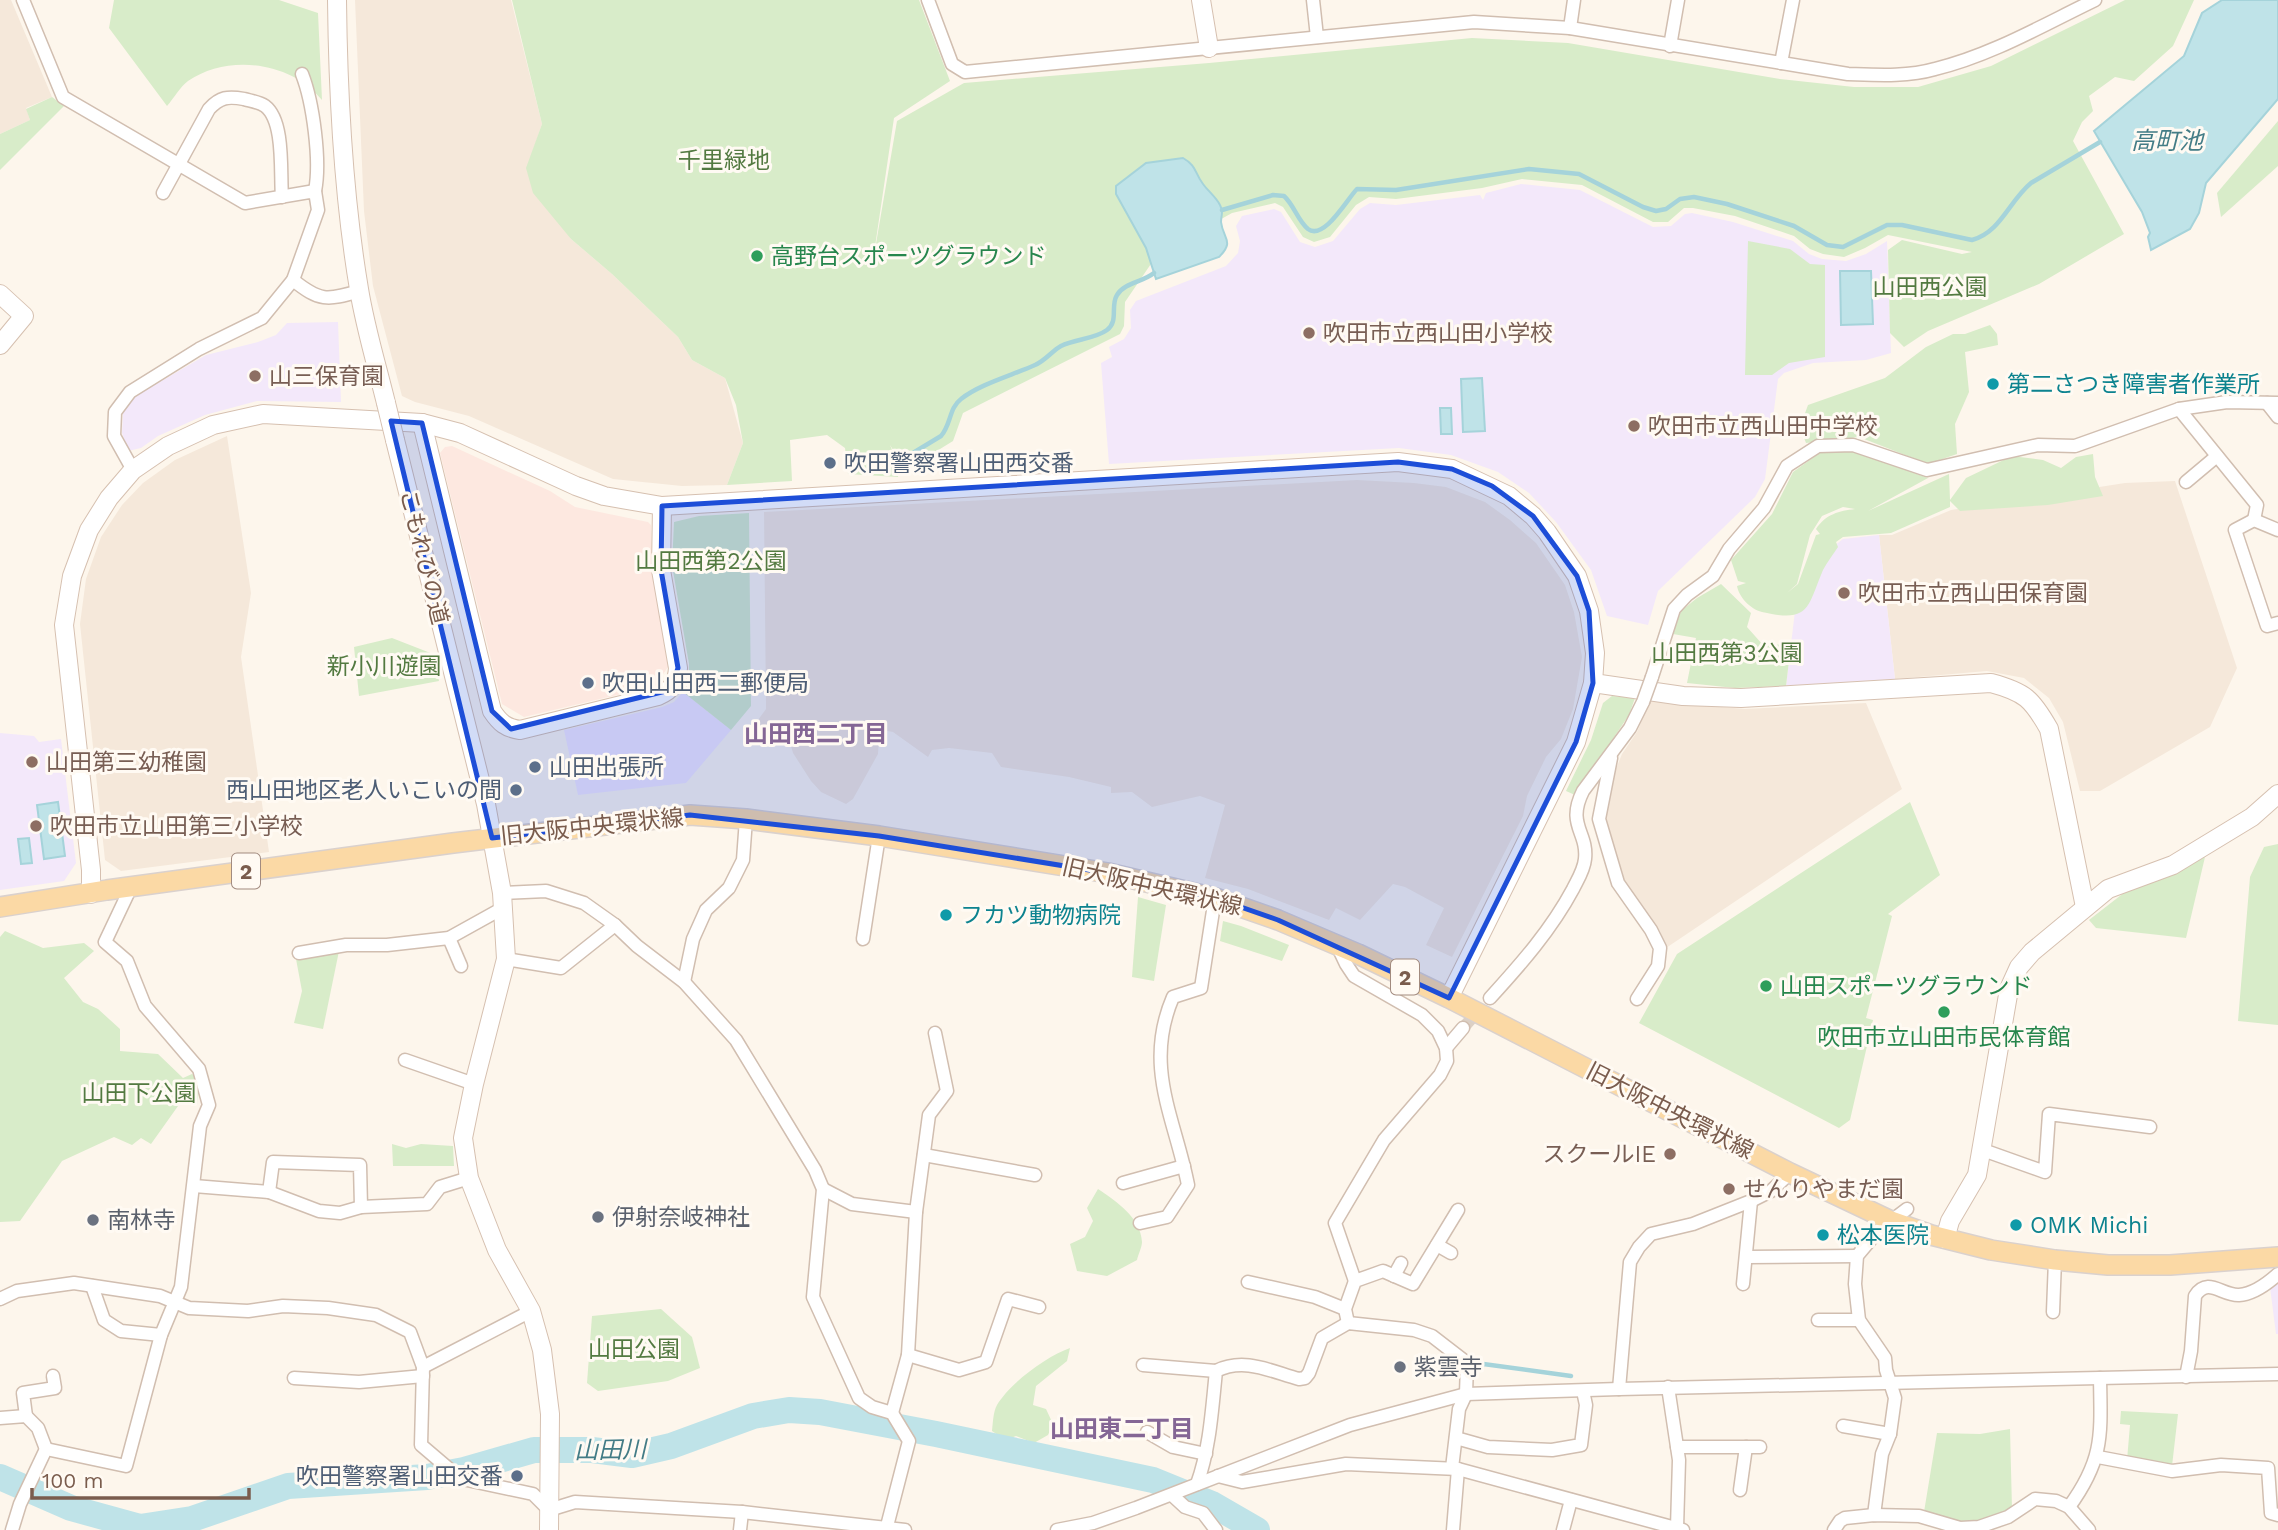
<svg xmlns="http://www.w3.org/2000/svg" width="2278" height="1530" font-family="'Work Sans','Noto Sans JP',sans-serif">
	<rect width="100%" height="100%" fill="#fdf6ec"/>
	<g fill="#f5e8da">
		<polygon points="0,0 11,0 52,97 26,108 30,120 0,134"/>
		<polygon points="355,0 511,0 542,124 527,168 571,239 612,274 678,337 692,360 725,378 743,443 727,485 682,486 613,479 469,416 415,402 402,396 373,286 364,211"/>
		<polygon points="227,436 251,593 241,657 269,852 121,871 105,860 80,624 86,579 101,537 122,505 143,483 175,460"/>
		<polygon points="1357,480 1414,483 1446,487 1485,502 1510,520 1536,543 1565,585 1574,612 1582,657 1573,709 1561,739 1546,757 1527,796 1523,816 1452,957 1426,945 1444,908 1405,887 1393,884 1360,920 1336,908 1329,920 1248,889 1205,878 1225,805 1200,796 1152,807 1132,792 1111,793 1111,787 1069,777 1001,767 992,753 949,748 932,750 928,757 893,732 877,729 879,740 878,754 853,799 846,804 821,792 811,781 793,753 787,732 747,735 766,709 764,512"/>
		<polygon points="2175,481 2237,668 2210,727 2100,791 2080,791 2063,722 2049,698 2024,678 1987,671 1895,679 1879,535 1892,535 1951,510 2125,483"/>
		<polygon points="1650,701 1745,709 1866,703 1902,789 1666,948 1660,931 1624,881 1605,818 1612,779 1622,754 1637,732"/>
	</g>
	<polygon fill="#fde8e0" points="452,446 550,491 575,507 648,522 651,525 652,569 668,667 655,686 524,717 502,704 440,453 445,447"/>
	<g fill="#f3e8fa">
		<polygon points="1521,184 1580,190 1653,227 1671,226 1685,214 1692,213 1733,222 1793,241 1809,254 1822,259 1846,261 1866,254 1887,241 1891,353 1866,360 1813,363 1784,373 1778,379 1765,479 1755,497 1658,591 1648,625 1607,616 1591,570 1556,522 1529,493 1498,472 1451,455 1399,448 1109,464 1101,363 1112,357 1109,347 1124,339 1131,328 1130,310 1136,301 1226,266 1238,253 1240,241 1236,226 1242,216 1274,209 1281,212 1300,242 1315,247 1333,241 1360,209 1370,203 1396,205 1480,195 1483,200 1486,193"/>
		<polygon points="338,322 341,402 257,401 205,415 158,436 141,448 128,451 122,433 123,413 134,397 206,355 258,342 276,335 287,323"/>
		<polygon points="1879,535 1895,679 1786,686 1795,611 1828,551 1843,539"/>
		<polygon points="683,692 731,730 686,783 578,795 564,730 662,707 674,702"/>
		<polygon points="0,733 34,736 39,742 61,739 76,863 64,881 0,890"/>
		<polygon points="2278,1279 2278,1334 2276,1334 2270,1287"/>
	</g>
	<g fill="#d8ecc9" fill-rule="evenodd">
		<path d="M114,0H279L318,13L322,100C292,62 228,53 188,81C180,87 174,98 167,106L109,28Z"/>
		<polygon points="512,0 919,0 950,81 894,118 872,267 897,121 964,83 1209,63 1472,38 1568,43 1780,79 1854,87 1918,87 1991,66 2125,0 2194,0 2173,46 2134,81 2115,77 2089,96 2093,111 2082,122 2073,141 2124,234 2039,284 1928,331 1904,347 1890,333 1888,250 1902,240 1962,254 1972,252 1888,235 1865,248 1844,257 1823,254 1810,249 1794,236 1735,216 1693,208 1684,208 1668,222 1653,222 1582,185 1522,179 1482,188 1396,199 1369,197 1356,205 1330,237 1314,242 1303,237 1283,207 1275,203 1232,213 1157,255 1125,302 1124,326 1120,334 963,413 953,441 906,470 890,445 899,467 898,477 848,474 845,448 827,435 790,440 792,481 727,485 743,443 736,405 725,378 692,360 678,337 612,274 571,239 533,193 526,168 542,124"/>
		<polygon points="52,97 64,106 0,170 0,134 30,120 26,109"/>
		<polygon points="2278,121 2278,166 2221,217 2217,193"/>
		<polygon points="1748,241 1790,249 1810,264 1825,265 1825,357 1789,363 1772,375 1745,375"/>
		<polygon points="1990,325 1997,334 1998,345 1965,352 1969,392 1955,424 1957,454 1928,464 1859,437 1806,443 1800,427 1808,405 1885,378 1926,347 1953,334 1965,334"/>
		<path d="M1853,451L1928,478L1868,511L1949,474L1950,500L1966,478L2012,456L2043,460L2061,468L2076,457L2093,454L2095,477L2103,496L2048,505L1960,511L1950,501V507L1891,533L1843,537L1836,542L1838,547C1833,555 1827,562 1823,570C1807,608 1810,623 1762,612C1750,609 1739,597 1737,586L1746,583L1738,581L1731,560L1772,514L1793,472L1821,452ZM1843,507L1855,509C1839,511 1826,514 1816,529L1820,534L1816,535L1798,584L1787,593L1797,584L1810,535L1822,516Z"/>
		<polygon points="749,513 751,706 731,730 683,692 689,679 689,664 672,565 674,522 699,516"/>
		<polygon points="1721,584 1751,613 1747,627 1763,645 1791,644 1786,686 1735,688 1687,683 1696,638 1673,634 1681,611 1697,598"/>
		<polygon points="392,638 433,654 439,681 359,696 354,647"/>
		<polygon points="1612,696 1635,698 1629,715 1575,795 1566,791 1591,740 1603,703"/>
		<polygon points="1910,802 1940,875 1888,914 1892,916 1866,1018 1873,1020 1850,1120 1839,1128 1639,1023 1677,954"/>
		<polygon points="2278,844 2278,1025 2238,1021 2250,877 2264,847"/>
		<polygon points="2205,857 2186,938 2096,928 2089,920 2125,892 2176,872"/>
		<polygon points="1138,897 1166,905 1154,981 1132,977"/>
		<polygon points="1223,921 1241,926 1289,945 1282,961 1220,941"/>
		<polygon points="5,931 43,948 84,943 94,951 64,978 83,1002 98,1009 120,1029 120,1051 158,1054 183,1078 192,1074 200,1080 197,1105 183,1099 151,1144 141,1138 132,1145 114,1137 62,1161 20,1221 0,1222 0,937"/>
		<polygon points="339,951 323,1029 294,1023 302,991 296,959"/>
		<polygon points="392,1144 406,1148 421,1144 453,1146 454,1166 393,1166"/>
		<path d="M1098,1189C1116,1201 1141,1218 1142,1242C1142,1247 1138,1255 1137,1260L1107,1276L1077,1271L1070,1244L1085,1237L1093,1221L1087,1208Z"/>
		<polygon points="661,1309 692,1337 700,1368 668,1381 598,1391 587,1383 592,1316"/>
		<path d="M1070,1348L1067,1361L1036,1386L1033,1405L1046,1409L1053,1424L1048,1435L1034,1443L1016,1436L1005,1440L992,1431C993,1423 993,1412 997,1405C1010,1383 1047,1356 1070,1348Z"/>
		<polygon points="2121,1411 2178,1414 2172,1466 2127,1460 2130,1425 2120,1424"/>
		<path d="M2010,1429L2012,1509C1971,1526 1965,1525 1924,1512L1937,1433L1980,1434Z"/>
	</g>
	<g fill="#bfe3e8" stroke="#a5d3da" stroke-width="2">
		<polygon points="2222,0 2278,0 2278,99 2206,183 2199,213 2190,229 2151,250 2148,237 2150,233 2142,212 2094,131 2184,56 2202,13"/>
		<path d="M1183,158C1197,166 1194,172 1203,184C1208,191 1216,197 1220,205C1224,212 1221,215 1221,222C1223,239 1235,241 1219,257L1156,279L1146,248L1116,194V186L1146,163Z"/>
		<polygon points="1840,271 1871,271 1873,324 1841,325"/>
		<polygon points="1482,378 1485,431 1463,432 1461,379"/>
		<polygon points="1440,408 1451,408 1452,434 1441,434"/>
		<polygon points="58,802 65,856 44,859 37,805"/>
		<polygon points="29,838 32,863 21,864 18,839"/>
	</g>
	<g fill="none" stroke-linecap="round" stroke-linejoin="round">
		<g stroke="#a5d3da" stroke-width="4.5">
			<path d="M1222,210L1273,195L1284,196C1294,205 1298,221 1308,229C1324,241 1347,199 1357,189L1396,190L1529,169L1579,174L1643,207L1656,211L1666,209L1680,199L1694,197L1727,204L1794,226L1827,245L1843,247L1887,225H1902L1972,240C2001,232 2009,201 2031,183L2100,142"/>
			<path d="M893,465L941,436C951,425 949,408 961,399C980,384 1013,375 1035,365C1045,361 1052,351 1061,346C1075,339 1095,339 1107,330C1119,321 1110,306 1117,295C1124,283 1143,282 1154,273"/>
			<polyline points="1476,1363 1571,1376"/>
		</g>
		<polyline stroke="#bfe3e8" stroke-width="26" points="0,1477 71,1508 140,1527 192,1519 288,1486 427,1477 464,1470 534,1450 592,1450 632,1455 671,1446 753,1416 789,1410 820,1412 936,1434 1153,1480 1212,1504 1257,1530"/>
		<polyline stroke="#dcd0c4" stroke-width="12" stroke-dasharray="12 6" stroke-linecap="butt" points="1463,1028 1490,998"/>
		<g stroke="#d1beb0" stroke-width="15">
			<g id="street">
				<polyline points="23,0 63,97 245,203 315,191 318,210 293,280 262,318 199,349 130,392 115,412 114,436 133,470"/>
				<path d="M928,0L952,64L965,72L1474,22L1570,28L1848,74C1877,75 1907,77 1935,69C1992,55 2043,25 2095,0"/>
				<polyline points="1313,0 1317,37"/>
				<polyline points="1570,28 1574,0"/>
				<polyline points="1670,46 1678,0"/>
				<polyline points="1781,63 1793,0"/>
				<path d="M302,74C313,102 321,161 315,191"/>
				<path d="M163,193L209,109C220,97 228,96 244,99C251,101 259,102 265,106C285,121 280,173 282,197"/>
				<path d="M293,280C319,301 327,301 359,291"/>
				<polyline points="2267,403 2278,417"/>
				<polyline points="2179,409 2257,505 2254,520"/>
				<polyline points="2186,482 2217,456"/>
				<polyline points="2278,530 2254,520 2235,530 2267,626 2278,623"/>
				<polyline points="1652,677 1674,609 1687,595 1713,576 1729,549 1764,508 1787,466 1818,446 1853,445 1927,470 2038,445 2075,446 2179,409 2227,402 2278,403"/>
				<polyline points="1611,758 1599,819 1618,883 1651,930 1660,948 1658,966 1637,999"/>
				<polyline points="502,893 546,891 584,903 615,925 637,946 684,982 736,1040 815,1170 823,1189 813,1297 859,1398 872,1407 892,1413 909,1441 886,1530"/>
				<polyline points="449,938 461,966"/>
				<polyline points="863,939 879,836"/>
				<polyline points="1337,945 1346,964 1354,976 1422,1015 1438,1031 1446,1048 1447,1061 1440,1075 1384,1140 1335,1223 1355,1281"/>
				<polyline points="299,953 346,945 387,945 449,938 503,908"/>
				<polyline points="506,959 561,968 615,925"/>
				<polyline points="684,982 693,939 706,910 729,888 743,860 746,819"/>
				<path d="M1490,998C1521,964 1551,930 1573,889C1578,879 1584,870 1585,859C1588,832 1566,825 1583,791L1630,728L1643,702"/>
				<polyline points="1446,1048 1463,1028"/>
				<polyline points="405,1060 474,1084"/>
				<polyline points="1983,1150 2045,1172 2049,1114 2150,1127"/>
				<polyline points="924,1155 1035,1175"/>
				<polyline points="1123,1183 1184,1166"/>
				<polyline points="194,1186 269,1192 319,1211 340,1213 361,1207 427,1204 440,1187 469,1178"/>
				<polyline points="823,1189 852,1204 916,1212"/>
				<polyline points="269,1192 273,1162 360,1165 361,1207"/>
				<path d="M1140,1223L1167,1217L1188,1185C1175,1118 1143,1067 1173,997L1201,988L1215,898"/>
				<polyline points="1437,1245 1451,1253"/>
				<polyline points="1747,1257 1857,1256"/>
				<polyline points="1394,1276 1401,1263"/>
				<polyline points="1248,1282 1315,1297 1345,1309"/>
				<polyline points="1743,1284 1751,1201"/>
				<polyline points="92,1286 104,1320 121,1331 161,1335"/>
				<polyline points="0,1299 17,1291 74,1283 160,1296 189,1308 248,1311 283,1306 328,1308 376,1315 410,1332 423,1367 421,1445 455,1474 467,1480 533,1494 549,1510 575,1502 742,1512 905,1530"/>
				<polyline points="2053,1312 2055,1260"/>
				<polyline points="1818,1320 1859,1320"/>
				<polyline points="1348,1323 1345,1309 1355,1281 1383,1271 1413,1284 1458,1210"/>
				<polyline points="908,1355 959,1370 986,1362 1008,1299 1039,1307"/>
				<polyline points="1143,1365 1216,1371"/>
				<polyline points="423,1367 531,1311"/>
				<path d="M2186,1377L2191,1351L2195,1296C2208,1276 2222,1296 2239,1295C2254,1294 2268,1283 2278,1274"/>
				<polyline points="294,1378 359,1382 423,1376"/>
				<polyline points="1668,1387 1679,1460 1677,1528"/>
				<polyline points="1619,1389 1630,1262 1639,1247 1651,1234 1693,1224 1751,1201 1771,1191 1790,1173"/>
				<polyline points="892,1413 908,1355 916,1212 929,1115 947,1091 935,1033"/>
				<polyline points="26,1416 23,1393 55,1388 53,1376"/>
				<polyline points="0,1418 26,1416 38,1428 46,1449"/>
				<polyline points="1843,1426 1890,1434"/>
				<polyline points="1147,1432 1173,1447 1206,1454"/>
				<polyline points="1456,1438 1488,1447 1552,1450 1581,1445 1586,1405 1583,1391"/>
				<polyline points="1677,1447 1760,1447"/>
				<polyline points="2098,1457 2172,1471 2221,1465 2268,1468 2271,1513 2278,1515"/>
				<polyline points="1218,1476 1242,1482 1346,1464 1458,1469 1683,1530"/>
				<path d="M1197,1484C1210,1448 1212,1409 1216,1371C1244,1357 1270,1371 1299,1379L1305,1378L1309,1373L1322,1338L1348,1323L1414,1330L1432,1336L1467,1363L1466,1394L1459,1409L1452,1468"/>
				<polyline points="1740,1490 1746,1447"/>
				<polyline points="1172,1495 1185,1507 1203,1513 1216,1530"/>
				<path d="M2069,1507C2104,1459 2101,1435 2100,1378"/>
				<polyline points="1874,1515 1882,1454 1890,1434 1895,1398 1886,1370 1885,1358 1859,1320 1855,1284 1857,1256 1878,1231 1907,1209"/>
				<polyline points="12,1530 20,1504 46,1449 126,1466 161,1335 181,1287 200,1126 209,1105 199,1069 145,1006 127,961 105,942 131,887"/>
				<polyline points="740,1530 742,1512"/>
				<polyline points="1057,1530 1093,1523 1136,1508 1350,1425 1466,1394 1619,1389 2278,1374"/>
				<polyline points="1453,1530 1458,1469"/>
				<polyline points="1563,1530 1571,1500"/>
				<polyline points="1834,1530 1840,1521 1845,1518 1874,1515 1919,1516 1960,1528 1979,1527 2008,1517 2035,1499 2056,1501 2069,1507 2089,1530"/>
			</g>
		</g>
		<g stroke="#d6c0b0" stroke-width="20">
			<g id="secondary">
				<path d="M337,0C338,96 343,194 359,289C365,327 377,366 386,403"/>
				<polyline points="1201,0 1209,48"/>
				<polyline points="0,294 24,316 0,345"/>
				<path d="M422,423L492,711C500,723 506,728 520,730L658,696C672,690 677,683 678,668L661,570L662,506"/>
				<polyline points="395,440 486,804 502,893 506,959 474,1084 463,1138 469,1178 497,1250 531,1311 542,1350 550,1414 549,1530"/>
				<path d="M1593,683L1683,696L1741,698L1991,683C2025,692 2032,699 2049,729L2085,907"/>
				<polyline points="91,894 91,870 64,625 72,576 89,530 109,498 133,470 168,446 213,425 263,414 422,423 460,433 576,486 604,496 662,506 1348,465 1398,462 1452,469 1509,496 1533,516 1547,532 1577,576 1589,611 1595,653 1593,683 1576,742 1449,998"/>
				<polyline points="1945,1239 1950,1221 1977,1175 2009,989 2019,967 2032,952 2108,889 2173,865 2252,817 2278,794"/>
			</g>
		</g>
		<g stroke="#dad1cd" stroke-width="22">
			<polyline id="primary" points="0,907 107,890 453,843 690,815 746,819 879,836 1108,873 1215,898 1278,920 1358,954 1449,998 1790,1173 1891,1221 1931,1235 1991,1250 2055,1260 2108,1265 2170,1265 2278,1257"/>
		</g>
		<use href="#street" stroke="#fff" stroke-width="12"/>
		<use href="#secondary" stroke="#fff" stroke-width="18"/>
		<use href="#primary" stroke="#fbd9a5" stroke-width="19"/>
		<g stroke="#d1beb0" stroke-width="15" stroke-linecap="butt">
			<polyline id="street-bridge" points="1643,702 1652,677"/>
		</g>
		<g stroke="#d6c0b0" stroke-width="20" stroke-linecap="butt">
			<polyline id="secondary-bridge" points="386,403 395,440"/>
		</g>
		<use href="#street-bridge" stroke="#fff" stroke-width="12"/>
		<use href="#secondary-bridge" stroke="#fff" stroke-width="18"/>
	</g>
	<path fill="#1d4ed8" fill-opacity="0.2" stroke="#1d4ed8" stroke-width="5" stroke-linejoin="round" d="M391,421L422,423L492,711L511,729L670,690L678,668L661,570L662,506L1398,462L1452,469L1492,486L1533,516L1577,576L1589,611L1593,683L1576,742L1449,998L1278,920L1215,898L1108,873L879,836L690,815L492,838Z"/>
	<g fill="#2e9e5b" stroke="#fffaf3" stroke-width="2.5">
		<circle cx="757" cy="256" r="7"/>
		<circle cx="1766" cy="986" r="7"/>
		<circle cx="1944" cy="1012" r="7"/>
	</g>
	<g fill="#8d6e63" stroke="#fffaf3" stroke-width="2.5">
		<circle cx="1309" cy="333" r="7"/>
		<circle cx="255" cy="376" r="7"/>
		<circle cx="1634" cy="426" r="7"/>
		<circle cx="1844" cy="593" r="7"/>
		<circle cx="32" cy="762" r="7"/>
		<circle cx="36" cy="826" r="7"/>
		<circle cx="1670" cy="1154" r="7"/>
		<circle cx="1729" cy="1189" r="7"/>
	</g>
	<g fill="#0f9aa8" stroke="#fffaf3" stroke-width="2.5">
		<circle cx="1993" cy="384" r="7"/>
		<circle cx="946" cy="915" r="7"/>
		<circle cx="2016" cy="1225" r="7"/>
		<circle cx="1823" cy="1235" r="7"/>
	</g>
	<g fill="#5c6f8a" stroke="#fffaf3" stroke-width="2.5">
		<circle cx="830" cy="463" r="7"/>
		<circle cx="588" cy="683" r="7"/>
		<circle cx="535" cy="767" r="7"/>
		<circle cx="516" cy="790" r="7"/>
		<circle cx="517" cy="1476" r="7"/>
	</g>
	<g fill="#6b7280" stroke="#fffaf3" stroke-width="2.5">
		<circle cx="598" cy="1217" r="7"/>
		<circle cx="93" cy="1220" r="7"/>
		<circle cx="1400" cy="1367" r="7"/>
	</g>
	<g text-anchor="middle" dominant-baseline="central" stroke-width="6" stroke-linejoin="round" paint-order="stroke">
		<g fill="#fffaf3" stroke="#a28b7f" stroke-width="2">
			<rect x="232" y="853.5" width="28" height="35" rx="5"/>
			<rect x="1391" y="959.5" width="28" height="35" rx="5"/>
		</g>
		<g font-size="21" font-weight="bold" fill="#7a5c4d">
			<text x="246" y="871">2</text>
			<text x="1405" y="977">2</text>
		</g>
		<g font-size="23" fill="#537a41" stroke="#fffaf3">
			<text x="724" y="160">千里緑地</text>
			<text x="1930" y="287">山田西公園</text>
			<text x="711" y="561">山田西第2公園</text>
			<text x="1727" y="653">山田西第3公園</text>
			<text x="384" y="666">新小川遊園</text>
			<text x="139" y="1093">山田下公園</text>
			<text x="634" y="1349">山田公園</text>
		</g>
		<g font-size="23" fill="#27864d" stroke="#fffaf3" text-anchor="start">
			<text x="771" y="256">高野台スポーツグラウンド</text>
			<text x="1780" y="986">山田スポーツグラウンド</text>
			<text x="1944" y="1037" text-anchor="middle">吹田市立山田市民体育館</text>
		</g>
		<g font-size="23" fill="#785e54" stroke="#fffaf3" text-anchor="start">
			<text x="1323" y="333">吹田市立西山田小学校</text>
			<text x="269" y="376">山三保育園</text>
			<text x="1648" y="426">吹田市立西山田中学校</text>
			<text x="1858" y="593">吹田市立西山田保育園</text>
			<text x="46" y="762">山田第三幼稚園</text>
			<text x="50" y="826">吹田市立山田第三小学校</text>
			<text x="1656" y="1154" text-anchor="end">スクールIE</text>
			<text x="1743" y="1189">せんりやまだ園</text>
		</g>
		<g font-size="23" fill="#0d838f" stroke="#fffaf3" text-anchor="start">
			<text x="2007" y="384">第二さつき障害者作業所</text>
			<text x="960" y="915">フカツ動物病院</text>
			<text x="2030" y="1225">OMK Michi</text>
			<text x="1837" y="1235">松本医院</text>
		</g>
		<g font-size="23" fill="#4e5e75" stroke="#fffaf3" text-anchor="start">
			<text x="844" y="463">吹田警察署山田西交番</text>
			<text x="602" y="683">吹田山田西二郵便局</text>
			<text x="549" y="767">山田出張所</text>
			<text x="502" y="790" text-anchor="end">西山田地区老人いこいの間</text>
			<text x="503" y="1476" text-anchor="end">吹田警察署山田交番</text>
		</g>
		<g font-size="23" fill="#7a5c4d" stroke="#fffaf3">
			<text transform="translate(424 557) rotate(76)">こもれびの道</text>
			<text transform="translate(592 827) rotate(-6)">旧大阪中央環状線</text>
			<text transform="translate(1152 887) rotate(13)">旧大阪中央環状線</text>
			<text transform="translate(1670 1111) rotate(27)">旧大阪中央環状線</text>
		</g>
		<g font-size="23" fill="#5b616d" stroke="#fffaf3" text-anchor="start">
			<text x="612" y="1217">伊射奈岐神社</text>
			<text x="107" y="1220">南林寺</text>
			<text x="1414" y="1367">紫雲寺</text>
		</g>
		<g font-size="24" font-style="italic" fill="#437c86" stroke="#fffaf3">
			<text x="2167" y="141">高町池</text>
			<text transform="translate(610 1450) rotate(-1)">山田川</text>
		</g>
		<g font-size="24" font-weight="bold" fill="#846695" stroke="#fffaf3">
			<text x="816" y="734">山田西二丁目</text>
			<text x="1122" y="1429">山田東二丁目</text>
		</g>
	</g>
	<path d="M32 1488v10h217v-10" fill="none" stroke="#7a5c4d" stroke-width="3.5"/>
	<text x="42" y="1488" font-size="21" fill="#7a5c4d" stroke="#fffaf3" stroke-width="5" paint-order="stroke">100 m</text>
</svg>
